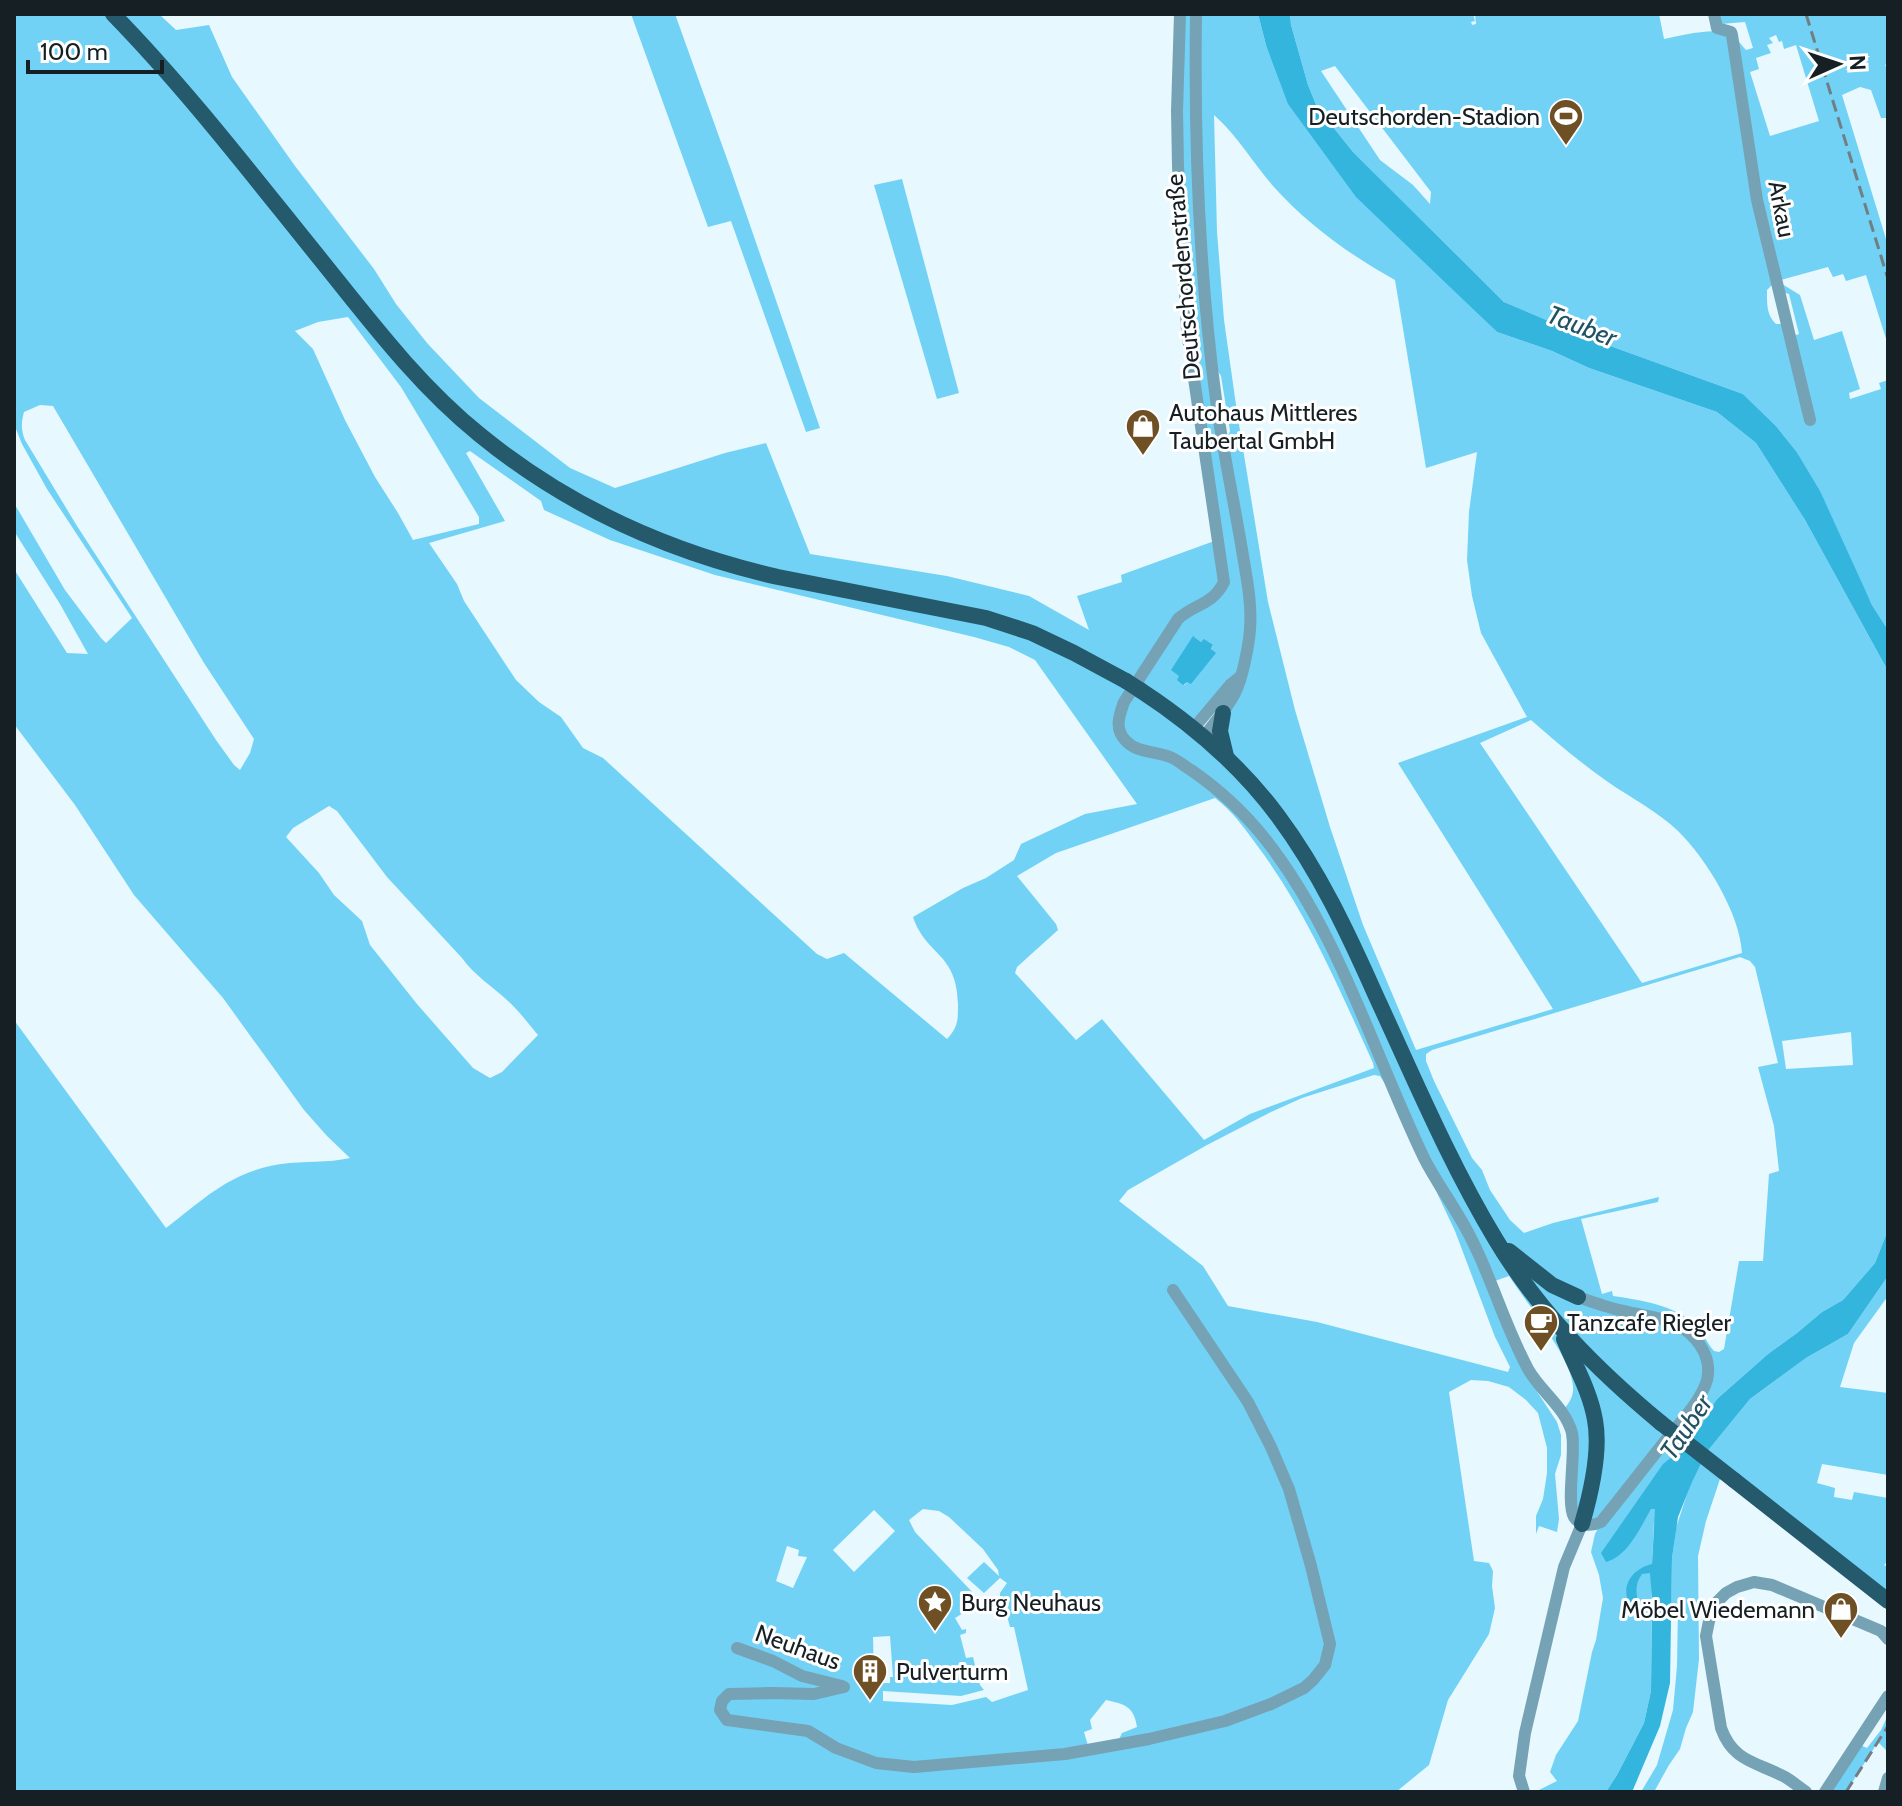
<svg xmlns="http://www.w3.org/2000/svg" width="1902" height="1806" font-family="Cabin,sans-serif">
	<rect width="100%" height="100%" fill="#e7f8fe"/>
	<g fill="#71d2f5" fill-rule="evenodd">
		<path d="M14,14H159L176,30L209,25L232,77L295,166L374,269L396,304L427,343L479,398L570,468L615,488L725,453L766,443L810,554L947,576L1029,596L1089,630L1077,596L1122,582L1121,575L1217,540L1187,331L1180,14H1258L1266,45L1452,288L1497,332L1552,351L1589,368L1717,412L1756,443L1805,520L1888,671V1230L1875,1263L1843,1300L1822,1312L1797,1333L1768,1354L1717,1399L1660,1520L1654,1523L1652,1564L1651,1691L1644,1723L1617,1775L1606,1792H1535L1557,1781L1550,1772L1556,1755L1578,1721L1592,1652L1596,1640L1603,1598L1599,1575L1591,1552L1595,1534L1601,1523L1574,1517L1564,1409C1570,1402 1574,1395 1573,1386C1571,1357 1526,1302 1509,1276L1492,1282L1538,1393L1557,1422L1561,1435V1455L1555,1474L1559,1519L1557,1532L1539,1526L1536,1534V1516L1543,1499L1547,1473V1448L1538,1413L1526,1400L1509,1387L1488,1381L1471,1380L1449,1392L1474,1561L1489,1563L1493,1571L1492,1586L1495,1608L1489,1634L1448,1700L1429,1765L1396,1792H14V1020L166,1228C205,1198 230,1172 281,1164C304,1161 328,1163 350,1158L327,1136L304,1110L223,998L134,895L75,805L14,724V569L67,653L88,654L60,604L14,531V503L65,590L101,638L106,643L132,618L47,489L22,444L14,424ZM1214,115C1237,135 1253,163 1273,186C1308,225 1350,255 1395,280L1426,468L1477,452L1469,512L1467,560L1472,596L1481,633L1527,717L1398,763L1553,1009L1416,1050L1363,925L1330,827L1295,710L1268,602L1237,412L1224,320L1217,232ZM348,317L401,387L479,517V524L413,540L398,513L375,477L345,420L313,349L295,331L318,322ZM1212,361L1221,376L1230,431L1223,449ZM40,405L53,406L204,663L254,739L250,753L240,770L234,765L216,740L77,526L25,440C21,430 21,423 24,412ZM470,451L541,501L544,510L610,540L715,575L974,637L1009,647L1035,660L1137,804L1085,814L1021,844L1014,860L986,878L963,888L913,917C926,956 957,952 958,1004C958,1021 958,1027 947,1039L844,953L827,959L817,954L603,758L583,748L561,717L539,702L516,680L464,601L457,584L429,543L505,521L466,453ZM1194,637L1201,642L1213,646L1211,649L1215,653L1184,685L1179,676ZM1237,691L1221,739L1193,729ZM1531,720C1556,742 1581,763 1608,782C1631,798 1657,811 1678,831C1706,858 1740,914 1742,953L1642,983L1480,743ZM1215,798C1232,811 1244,827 1256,844C1306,910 1339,988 1373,1063L1374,1068L1250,1114L1204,1140L1102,1019L1076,1040L1015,973L1017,967L1058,930L1056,924L1017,876L1056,853ZM329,806L337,811L387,877L462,958C475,976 492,986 508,1001C519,1011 528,1023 538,1035L502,1072L490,1078L473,1068L417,1004L370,945L362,921L334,895L319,873L286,837L293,828ZM1740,957L1750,961L1755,967L1778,1063L1758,1067L1774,1126L1779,1171L1769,1174L1763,1261H1739L1724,1349L1719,1352L1714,1351C1707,1343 1703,1333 1696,1325C1674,1305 1641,1300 1613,1296L1612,1291L1602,1294L1581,1219L1658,1202L1659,1197L1553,1223L1524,1233L1510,1220L1490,1190L1482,1170L1472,1158L1434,1081L1426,1061V1054L1432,1050ZM1851,1032L1853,1065L1786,1069L1782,1041ZM1374,1075L1380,1076L1386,1085L1455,1231L1495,1337L1510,1367L1508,1372L1317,1322L1228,1306L1203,1266L1119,1201L1128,1190L1207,1145L1271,1112L1302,1098ZM923,1509L939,1511L949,1517L983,1549L998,1570L999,1576L984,1562L967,1578L984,1593L1000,1578L1007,1583L1000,1593V1597L997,1598L1006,1612L1010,1627H1014L1028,1690L992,1702L986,1697L952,1705L883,1701V1691L961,1696L984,1690L980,1685L973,1657L966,1658L960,1635L966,1633V1629L962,1630L955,1618L973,1607L977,1597L915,1532L909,1520ZM874,1510L895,1531L854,1572L833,1550ZM787,1546L799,1550L798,1556L807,1557L793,1588L776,1581ZM890,1636L893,1677H890V1683H881L880,1685L871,1684L870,1680L874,1677L873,1637ZM1106,1700C1124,1704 1134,1706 1137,1727L1122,1733L1119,1739L1089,1749L1084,1732L1092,1729L1090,1720Z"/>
		<polygon points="631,14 675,14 731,170 820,428 806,432 731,221 708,227"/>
		<path d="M1290,14H1473L1475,21L1471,22L1472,25L1476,24L1475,14H1659L1664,39C1681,36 1716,26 1732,35C1737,38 1742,46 1746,50L1753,48L1745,22L1721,24L1719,14H1888V63L1885,65L1888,71V118H1881L1871,90L1860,87L1842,95L1886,239H1888V345L1866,275L1846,281L1843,274L1833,277L1828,267L1777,281L1800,295L1814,340L1842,331L1860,389L1849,393L1850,399L1881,389L1879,383L1888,380V630L1872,605L1796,451L1776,426L1743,394L1591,339L1504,302L1353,152L1317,107L1308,85L1291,25ZM1776,35L1779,42L1782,41L1784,49L1796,45L1819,121L1770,136L1750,72L1759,69L1756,58L1771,53L1767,45L1773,43L1769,38ZM1335,66L1431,192L1430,204L1413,185L1380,160L1321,71ZM1775,282L1778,291L1789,294L1799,334L1790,337L1782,324H1776C1766,315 1767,302 1767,290Z"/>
		<polygon points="902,179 959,393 937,399 874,185"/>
		<polygon points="1888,1276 1888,1296 1854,1343 1840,1387 1888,1393 1888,1475 1822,1464 1817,1483 1835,1488 1834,1497 1852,1500 1854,1492 1888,1498 1888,1561 1884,1565 1888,1567 1888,1601 1727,1466 1720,1479 1706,1521 1698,1556 1699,1659 1693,1712 1686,1728 1680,1749 1669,1765 1654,1792 1641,1792 1657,1765 1673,1710 1677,1666 1678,1610 1671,1609 1672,1558 1676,1528 1691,1482 1706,1453 1750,1399 1806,1358 1848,1334"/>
		<polygon points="1888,1715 1888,1752 1878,1742 1846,1792 1825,1792 1858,1744 1867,1748 1881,1730"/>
	</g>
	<g fill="#33b5de">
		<polygon points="1258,14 1290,14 1291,25 1308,85 1317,107 1353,152 1504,302 1591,339 1743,394 1776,426 1796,451 1820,491 1872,605 1888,630 1888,671 1805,520 1756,443 1717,412 1589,368 1552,351 1497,332 1356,197 1288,104 1266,45"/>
		<polygon points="1193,636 1201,642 1204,639 1213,645 1211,649 1216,653 1191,684 1187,682 1183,685 1177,680 1179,676 1171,670"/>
		<path d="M1888,1230V1276L1848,1334L1806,1358L1750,1399L1706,1453L1692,1482L1678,1517L1672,1558L1670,1683L1660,1726L1632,1792H1606L1617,1775L1644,1723L1651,1691L1652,1598L1650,1573L1642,1574C1635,1584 1636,1591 1638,1603L1635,1608L1631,1607C1619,1588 1631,1569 1652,1564L1655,1509H1651C1640,1528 1628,1556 1606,1562L1601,1553L1663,1464L1691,1442L1717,1399L1768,1354L1797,1333L1822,1312L1843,1300L1875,1263Z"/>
	</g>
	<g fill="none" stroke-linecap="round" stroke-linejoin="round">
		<g stroke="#75a2b4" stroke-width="12">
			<path d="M1180,14L1177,111L1178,166L1187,331L1224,582C1213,605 1194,604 1178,619L1124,702C1119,716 1114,729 1126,741C1137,753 1156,751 1170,757C1178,760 1184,766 1191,770C1220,790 1244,812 1266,840C1339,933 1373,1052 1424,1158C1434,1178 1447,1196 1458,1215C1488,1263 1501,1319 1528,1369C1541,1392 1565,1407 1572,1433C1576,1452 1566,1504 1574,1517C1581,1527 1593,1526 1601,1522C1622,1496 1642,1470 1662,1445C1676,1427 1701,1402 1707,1380C1712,1359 1700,1340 1683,1328C1666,1317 1643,1316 1624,1311C1609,1308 1593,1302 1578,1297"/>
			<path d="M1196,14C1194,146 1199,276 1217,407C1224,457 1235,506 1243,556C1247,580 1252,604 1250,629C1249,645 1242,680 1235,693C1227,709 1214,723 1203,738"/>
			<polyline points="1714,14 1717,28 1731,32 1732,35 1757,200 1810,420"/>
			<polyline points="1193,729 1230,685 1240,677"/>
			<polyline points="737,1648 773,1661 802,1676 842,1686"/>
			<polyline points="844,1687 814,1694 772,1693 729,1694 722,1701 720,1710 727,1720 808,1731 836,1748 876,1763 914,1767 1065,1754 1149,1739 1225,1721 1271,1704 1304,1688 1313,1680 1325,1665 1330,1644 1311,1566 1289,1489 1271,1447 1248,1402 1173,1290"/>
			<polyline points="1524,1792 1519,1776 1525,1733 1564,1567 1582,1524"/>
			<path d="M1806,1792C1799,1787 1792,1781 1785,1777C1757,1762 1733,1762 1721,1728L1706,1636L1709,1621L1716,1603L1726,1593L1737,1587L1754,1582L1772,1585L1881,1631L1888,1639"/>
			<polyline points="1825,1792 1888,1696"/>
			<polyline points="1884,1792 1888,1778"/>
		</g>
		<g stroke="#25596c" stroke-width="16">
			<path d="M113,14C188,91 253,176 321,260C370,321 418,385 480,435C567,506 668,552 778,577L986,618L1032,633L1074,653L1126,681"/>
			<path d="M1140,690C1192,724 1241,766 1278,816C1319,871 1348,933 1376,996C1414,1078 1449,1162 1496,1240C1539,1312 1597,1370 1661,1423"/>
			<polyline points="1223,713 1220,731 1226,756"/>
			<polyline points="1509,1251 1552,1285 1578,1297"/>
			<path d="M1564,1339C1575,1366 1590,1391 1595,1420C1601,1452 1591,1493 1582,1524"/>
			<polyline points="1734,1480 1888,1601"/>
		</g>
		<g stroke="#717e83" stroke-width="3" stroke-dasharray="12 6" stroke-linecap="butt">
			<polyline points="1806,14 1888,279"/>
			<polyline points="1846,1792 1888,1726"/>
		</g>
		<g stroke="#25596c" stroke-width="16">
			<polyline points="1126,681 1140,690"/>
			<polyline points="1661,1423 1734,1480"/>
		</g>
	</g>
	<defs>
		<g id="stadium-pin" transform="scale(1.8)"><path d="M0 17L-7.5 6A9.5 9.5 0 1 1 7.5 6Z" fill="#6e5024" stroke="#fff"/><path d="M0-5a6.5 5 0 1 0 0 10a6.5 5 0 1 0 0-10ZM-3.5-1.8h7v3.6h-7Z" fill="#fff"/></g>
		<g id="shop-pin" transform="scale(1.8)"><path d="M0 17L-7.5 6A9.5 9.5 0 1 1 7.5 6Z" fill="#6e5024" stroke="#fff"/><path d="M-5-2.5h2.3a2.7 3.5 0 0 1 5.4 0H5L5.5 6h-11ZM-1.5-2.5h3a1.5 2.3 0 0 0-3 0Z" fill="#fff"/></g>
		<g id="cafe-pin" transform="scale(1.8)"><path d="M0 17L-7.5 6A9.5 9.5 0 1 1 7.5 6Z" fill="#6e5024" stroke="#fff"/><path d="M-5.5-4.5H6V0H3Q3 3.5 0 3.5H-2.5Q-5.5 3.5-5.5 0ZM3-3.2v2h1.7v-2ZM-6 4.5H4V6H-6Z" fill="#fff"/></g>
		<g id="sight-pin" transform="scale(1.8)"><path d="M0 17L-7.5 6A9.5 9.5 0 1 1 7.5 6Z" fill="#6e5024" stroke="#fff"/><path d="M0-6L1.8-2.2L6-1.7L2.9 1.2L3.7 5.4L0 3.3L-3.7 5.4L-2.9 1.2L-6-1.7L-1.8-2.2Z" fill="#fff"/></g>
		<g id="building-pin" transform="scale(1.8)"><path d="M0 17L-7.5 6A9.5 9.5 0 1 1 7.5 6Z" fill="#6e5024" stroke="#fff"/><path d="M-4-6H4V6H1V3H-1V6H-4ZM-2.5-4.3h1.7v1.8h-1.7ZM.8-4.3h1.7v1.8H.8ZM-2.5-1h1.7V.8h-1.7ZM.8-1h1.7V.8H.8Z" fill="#fff"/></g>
	</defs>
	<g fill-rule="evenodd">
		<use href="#stadium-pin" x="1566" y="116"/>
		<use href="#shop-pin" x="1143" y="426"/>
		<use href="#cafe-pin" x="1541" y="1322"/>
		<use href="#sight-pin" x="935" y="1602"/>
		<use href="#shop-pin" x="1841" y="1609"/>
		<use href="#building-pin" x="870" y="1671"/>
	</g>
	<g text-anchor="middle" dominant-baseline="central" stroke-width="6" stroke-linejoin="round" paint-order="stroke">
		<g font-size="24" fill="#162024" stroke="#fff" text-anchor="start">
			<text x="1540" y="116" text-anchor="end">Deutschorden-Stadion</text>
			<text x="1169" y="412">Autohaus Mittleres<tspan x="1169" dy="28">Taubertal GmbH</tspan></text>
			<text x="1567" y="1322">Tanzcafe Riegler</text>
			<text x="961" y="1602">Burg Neuhaus</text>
			<text x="1815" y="1609" text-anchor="end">Möbel Wiedemann</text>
			<text x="896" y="1671">Pulverturm</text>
		</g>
		<g font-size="24" fill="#162024" stroke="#fff">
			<text transform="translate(1782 209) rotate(79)">Arkau</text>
			<text transform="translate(1183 277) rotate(-95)">Deutschordenstraße</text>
			<text transform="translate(798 1647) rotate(20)">Neuhaus</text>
		</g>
		<g font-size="26" font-style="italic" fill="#215365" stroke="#fff">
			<text transform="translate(1582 326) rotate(21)">Tauber</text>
			<text transform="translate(1686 1427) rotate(-56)">Tauber</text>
		</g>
	</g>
	<rect width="1902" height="1806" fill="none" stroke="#162024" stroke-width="32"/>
	<g transform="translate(1838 64) rotate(87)" stroke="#ffffff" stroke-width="6" paint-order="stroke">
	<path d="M0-6L14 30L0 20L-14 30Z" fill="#162024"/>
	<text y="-12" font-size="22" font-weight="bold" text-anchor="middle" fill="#162024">N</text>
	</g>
	<path d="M28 60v12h134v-12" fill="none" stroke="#162024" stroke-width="4"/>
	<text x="40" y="60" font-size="24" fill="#162024" stroke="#ffffff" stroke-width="6" paint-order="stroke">100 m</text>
</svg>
